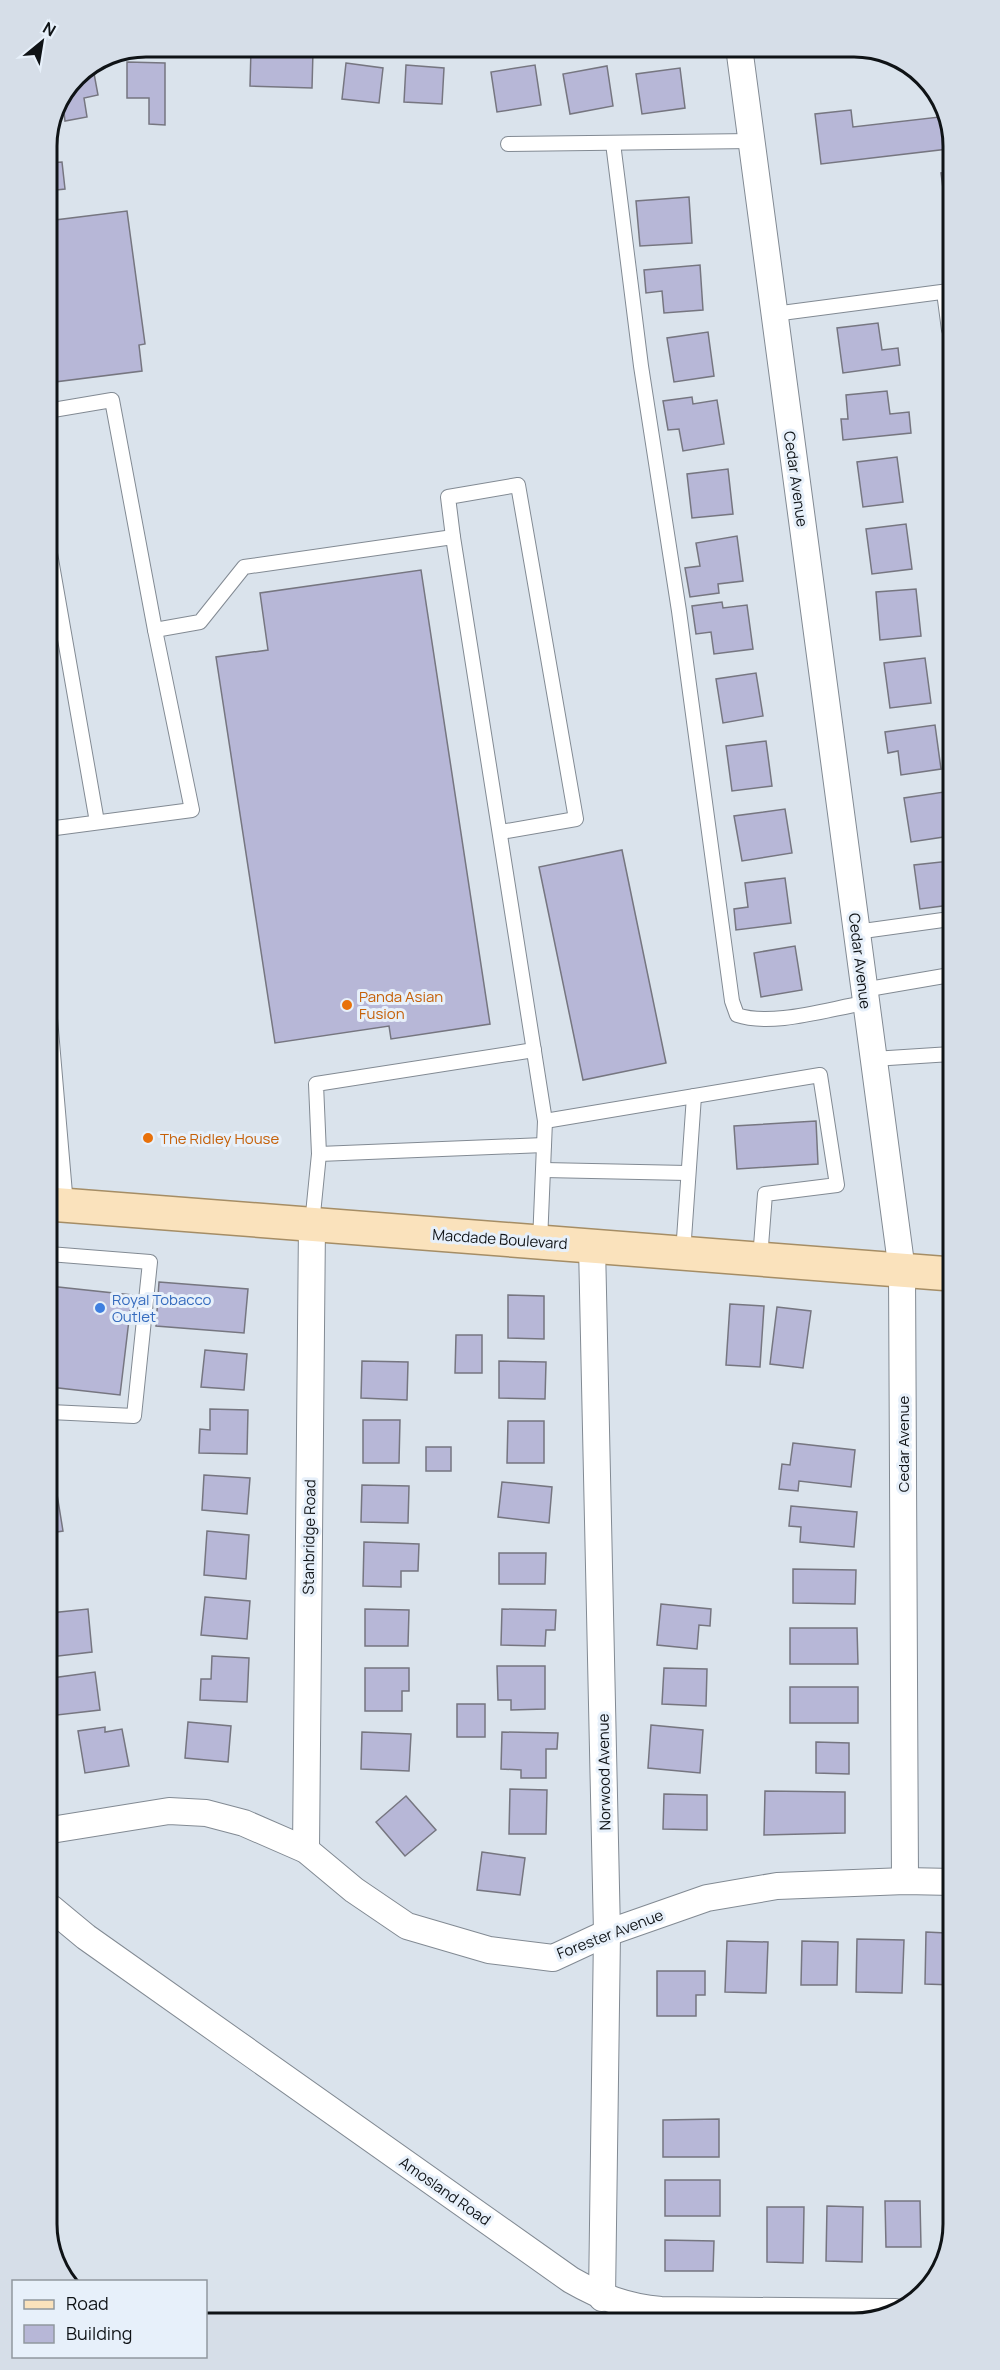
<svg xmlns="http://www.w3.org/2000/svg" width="1000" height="2370" font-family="Manrope,sans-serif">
	<rect width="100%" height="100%" fill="#dae3ec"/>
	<g fill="#b7b7d7" stroke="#767680" stroke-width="1.5">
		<polygon points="251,49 313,51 312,88 250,86"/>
		<polygon points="127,62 165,63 165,125 149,124 149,98 127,98"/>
		<polygon points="346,63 383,68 379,103 342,99"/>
		<polygon points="406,65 444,68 442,104 404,102"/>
		<polygon points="535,65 541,105 497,112 491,72"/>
		<polygon points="607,66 613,106 570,114 563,74"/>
		<polygon points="93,68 98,95 84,98 87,117 65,121 63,104 76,75"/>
		<polygon points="680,68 685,108 642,114 636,74"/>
		<polygon points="851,110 853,127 948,116 948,149 821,164 815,114"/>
		<polygon points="62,162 65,189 47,191 47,163"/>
		<polygon points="948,172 949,227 948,227 941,173"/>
		<polygon points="689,197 692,243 640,246 636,201"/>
		<polygon points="127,211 145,344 139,345 142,371 55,382 56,392 47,393 47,221"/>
		<polygon points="700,265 703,310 664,313 662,291 646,293 644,270"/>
		<polygon points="878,323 882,350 898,348 900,365 843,373 837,328"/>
		<polygon points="708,332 714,376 674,382 667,338"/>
		<polygon points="887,391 890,414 909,412 911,433 843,440 841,419 848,419 846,395"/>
		<polygon points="692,397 693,404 717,400 724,444 683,451 679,429 668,430 663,401"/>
		<polygon points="897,457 903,502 863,507 857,462"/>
		<polygon points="728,469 733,514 692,518 687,474"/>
		<polygon points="906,524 912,569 872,574 866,529"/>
		<polygon points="737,536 743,581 718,584 719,593 690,597 685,568 700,566 696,543"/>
		<polygon points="421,570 490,1024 391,1039 389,1026 275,1043 216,657 268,650 260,593"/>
		<polygon points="916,589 921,636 880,640 876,592"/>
		<polygon points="722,602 723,608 747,605 753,649 714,654 711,632 696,634 692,606"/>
		<polygon points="925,658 931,703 890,708 884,663"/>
		<polygon points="756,673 763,716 723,723 716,679"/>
		<polygon points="935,725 941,769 901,775 898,751 888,753 885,732"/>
		<polygon points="766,741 772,786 732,791 726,746"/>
		<polygon points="944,792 950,836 911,842 904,798"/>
		<polygon points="785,809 792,853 742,861 734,816"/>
		<polygon points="622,850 666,1063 583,1080 539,867"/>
		<polygon points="950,861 950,905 920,909 914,865"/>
		<polygon points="785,878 791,923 736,930 734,909 748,907 745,883"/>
		<polygon points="795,946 802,990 761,997 754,953"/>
		<polygon points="816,1121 818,1164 737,1169 734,1126"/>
		<polygon points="159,1282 248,1289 244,1333 156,1326"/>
		<polygon points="49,1286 132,1295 120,1395 50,1387"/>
		<polygon points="508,1295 544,1296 544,1339 508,1338"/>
		<polygon points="730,1304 764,1306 760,1367 726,1365"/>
		<polygon points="777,1307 811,1311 803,1368 770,1364"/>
		<polygon points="456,1335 482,1335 482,1373 455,1373"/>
		<polygon points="205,1350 247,1354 244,1390 201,1387"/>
		<polygon points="362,1361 408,1362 407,1400 361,1398"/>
		<polygon points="499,1361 546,1362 545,1399 499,1398"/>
		<polygon points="210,1409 248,1410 247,1454 199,1453 200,1429 210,1430"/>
		<polygon points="363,1420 400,1420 399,1463 363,1463"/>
		<polygon points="508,1421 544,1421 544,1463 507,1463"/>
		<polygon points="947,1442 952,1442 952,1478 945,1478"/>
		<polygon points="793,1443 855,1450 851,1487 799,1481 798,1491 779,1489 782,1464 790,1465"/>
		<rect x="426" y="1447" width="25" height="24"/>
		<polygon points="204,1475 250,1478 247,1514 202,1510"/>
		<polygon points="55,1482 63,1531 50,1533 50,1483"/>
		<polygon points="502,1482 552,1487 549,1523 498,1517"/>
		<polygon points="362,1485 409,1486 408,1523 361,1522"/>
		<polygon points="948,1501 952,1501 952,1538 945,1537"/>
		<polygon points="791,1506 857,1512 854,1547 800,1542 801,1527 789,1526"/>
		<polygon points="207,1531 249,1535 246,1579 204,1575"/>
		<polygon points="364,1542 419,1544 418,1571 401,1571 401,1587 363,1586"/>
		<polygon points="499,1553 546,1553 545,1584 499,1584"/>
		<polygon points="947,1562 952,1562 952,1599 946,1599"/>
		<polygon points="793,1569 856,1570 855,1604 793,1603"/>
		<polygon points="205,1597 250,1601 247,1639 201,1635"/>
		<polygon points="661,1604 711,1609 710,1626 699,1625 697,1649 657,1645"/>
		<polygon points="88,1609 92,1652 50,1657 50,1613"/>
		<polygon points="365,1609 409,1610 408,1646 365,1646"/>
		<polygon points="502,1609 556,1610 555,1630 546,1630 545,1646 501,1645"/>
		<polygon points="948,1622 952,1622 952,1659 947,1658"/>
		<polygon points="790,1628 857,1628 858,1664 790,1664"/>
		<polygon points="212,1656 249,1658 247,1702 200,1700 201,1679 211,1679"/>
		<polygon points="497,1666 545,1666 545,1709 511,1710 511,1700 498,1700"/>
		<polygon points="365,1668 409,1668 409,1691 402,1691 402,1711 365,1711"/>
		<polygon points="664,1668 707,1669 706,1706 662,1704"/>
		<polygon points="95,1672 100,1710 57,1715 52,1678"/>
		<rect x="790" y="1687" width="68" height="36"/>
		<rect x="457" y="1704" width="28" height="33"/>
		<polygon points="188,1722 231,1726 228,1762 185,1758"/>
		<polygon points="651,1725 703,1730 700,1773 648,1768"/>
		<polygon points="105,1727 105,1732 122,1729 129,1766 85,1773 78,1731"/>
		<polygon points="362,1732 411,1734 409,1771 361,1769"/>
		<polygon points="502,1732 558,1733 557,1749 546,1749 546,1778 521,1778 521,1770 501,1769"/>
		<polygon points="816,1742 849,1743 849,1774 816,1773"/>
		<polygon points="510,1789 547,1790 546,1834 509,1834"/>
		<polygon points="765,1791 845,1792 845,1833 764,1835"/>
		<polygon points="664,1794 707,1795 707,1830 663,1829"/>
		<polygon points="406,1796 436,1830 405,1856 376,1822"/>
		<polygon points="482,1852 525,1858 520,1895 477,1890"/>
		<polygon points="926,1932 946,1933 946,1943 953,1943 953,1985 925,1984"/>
		<polygon points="857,1939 904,1940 902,1993 856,1992"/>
		<polygon points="727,1941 768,1942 766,1993 725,1992"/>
		<polygon points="802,1941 838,1942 837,1985 801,1985"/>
		<polygon points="657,1971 705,1971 705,1995 696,1995 696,2016 657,2016"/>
		<polygon points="719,2119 719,2157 663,2157 663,2120"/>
		<rect x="665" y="2180" width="55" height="36"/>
		<polygon points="944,2198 953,2198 953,2225 949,2237 943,2237"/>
		<polygon points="885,2201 920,2201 921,2247 886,2247"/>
		<polygon points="827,2206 863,2207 862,2262 826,2261"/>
		<polygon points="767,2207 804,2207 803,2263 767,2262"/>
		<polygon points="665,2240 714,2241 713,2271 665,2271"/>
	</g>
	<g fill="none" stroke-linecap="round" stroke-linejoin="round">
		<g stroke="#828a93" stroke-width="16">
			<g id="lane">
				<path d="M613,143L641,366L679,611L732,1001L737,1015C772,1027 828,1009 865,1003"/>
				<polyline points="508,144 752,141"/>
				<polyline points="944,292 949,330"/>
				<polyline points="774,314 949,291"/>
				<polyline points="47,411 112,400 155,630"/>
				<polyline points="453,537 448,497 518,485 576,819 501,832"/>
				<polyline points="48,542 97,822"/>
				<polyline points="48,829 192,810 155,630 200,622 244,567 453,537 545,1121 540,1242"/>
				<polyline points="856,932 950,919"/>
				<polyline points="863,990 950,975"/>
				<polyline points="49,1007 66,1205"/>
				<polyline points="873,1059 951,1054"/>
				<polyline points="545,1121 820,1075 837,1185 765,1194 760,1259"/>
				<polyline points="319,1154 544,1145"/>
				<polyline points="544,1170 687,1173"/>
				<polyline points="312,1224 319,1154 316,1084 534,1050"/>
				<polyline points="683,1253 694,1096"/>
				<polyline points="49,1254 150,1262 134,1416 50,1412"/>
			</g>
		</g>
		<g stroke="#828a93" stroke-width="28">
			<g id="street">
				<polyline points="739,47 902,1271 905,1881"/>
				<polyline points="592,1246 607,1933 602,2298"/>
				<polyline points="51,1830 169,1811 206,1813 244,1823 306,1850 354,1890 407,1926 489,1950 553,1958 607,1933 707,1898 777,1886 905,1881 953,1882"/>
				<polyline points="306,1850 312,1224"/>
				<path d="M51,1908L86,1937L571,2280C601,2297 626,2307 661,2310L895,2312"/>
			</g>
		</g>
		<g stroke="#a58d65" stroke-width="36">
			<polyline id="primary" points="49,1204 951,1274"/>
		</g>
		<use href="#lane" stroke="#fff" stroke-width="14"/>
		<use href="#street" stroke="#fff" stroke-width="26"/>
		<use href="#primary" stroke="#fae2bc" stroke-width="33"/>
	</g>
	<g fill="#e8710a" stroke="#e7f0fa" stroke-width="2">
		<circle cx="347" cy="1005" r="6"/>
		<circle cx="148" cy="1138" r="6"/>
	</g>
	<circle fill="#3f7fe0" stroke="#e7f0fa" stroke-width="2" cx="100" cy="1308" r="6"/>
	<g text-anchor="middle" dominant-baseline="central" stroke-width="6" stroke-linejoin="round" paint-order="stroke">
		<g font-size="15" fill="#0f1316" stroke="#e7f0fa">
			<text transform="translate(796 479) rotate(82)">Cedar Avenue</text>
			<text transform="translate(860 961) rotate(83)">Cedar Avenue</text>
			<text transform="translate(500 1239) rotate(4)">Macdade Boulevard</text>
			<text transform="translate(903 1444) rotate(-90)">Cedar Avenue</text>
			<text transform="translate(309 1537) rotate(-89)">Stanbridge Road</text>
			<text transform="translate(604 1772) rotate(-91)">Norwood Avenue</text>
			<text transform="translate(610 1934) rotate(-21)">Forester Avenue</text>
			<text transform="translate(445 2191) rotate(35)">Amosland Road</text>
		</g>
		<g font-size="15" fill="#c56008" stroke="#e7f0fa" text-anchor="start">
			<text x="359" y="996">Panda Asian<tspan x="359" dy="17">Fusion</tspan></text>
			<text x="160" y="1138">The Ridley House</text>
		</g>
		<g font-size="15" fill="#366cbe" stroke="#e7f0fa" text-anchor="start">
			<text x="112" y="1299">Royal Tobacco<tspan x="112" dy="17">Outlet</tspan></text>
		</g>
	</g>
	<path d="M0 0H1000V2370H0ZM146 57H854A89 89 0 0 1 943 146V2224A89 89 0 0 1 854 2313H146A89 89 0 0 1 57 2224V146A89 89 0 0 1 146 57Z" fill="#d6dee8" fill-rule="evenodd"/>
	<path fill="none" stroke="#0f1316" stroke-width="3" d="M146 57H854A89 89 0 0 1 943 146V2224A89 89 0 0 1 854 2313H146A89 89 0 0 1 57 2224V146A89 89 0 0 1 146 57Z"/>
	<rect x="12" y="2280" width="195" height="78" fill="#e7f0fa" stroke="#91989f" stroke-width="1.5"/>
	<rect x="24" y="2300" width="30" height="9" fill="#fae2bc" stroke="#91989f" stroke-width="1.5"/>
	<text x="66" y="2310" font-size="18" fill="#0f1316">Road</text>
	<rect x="24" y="2325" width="30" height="18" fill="#b7b7d7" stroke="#91989f" stroke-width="1.5"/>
	<text x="66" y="2340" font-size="18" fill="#0f1316">Building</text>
	<g transform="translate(42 42) rotate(30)" stroke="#e7f0fa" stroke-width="4.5" paint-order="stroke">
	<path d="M0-4.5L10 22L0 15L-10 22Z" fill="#0f1316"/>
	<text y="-9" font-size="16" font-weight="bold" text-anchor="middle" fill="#0f1316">N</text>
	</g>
</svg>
